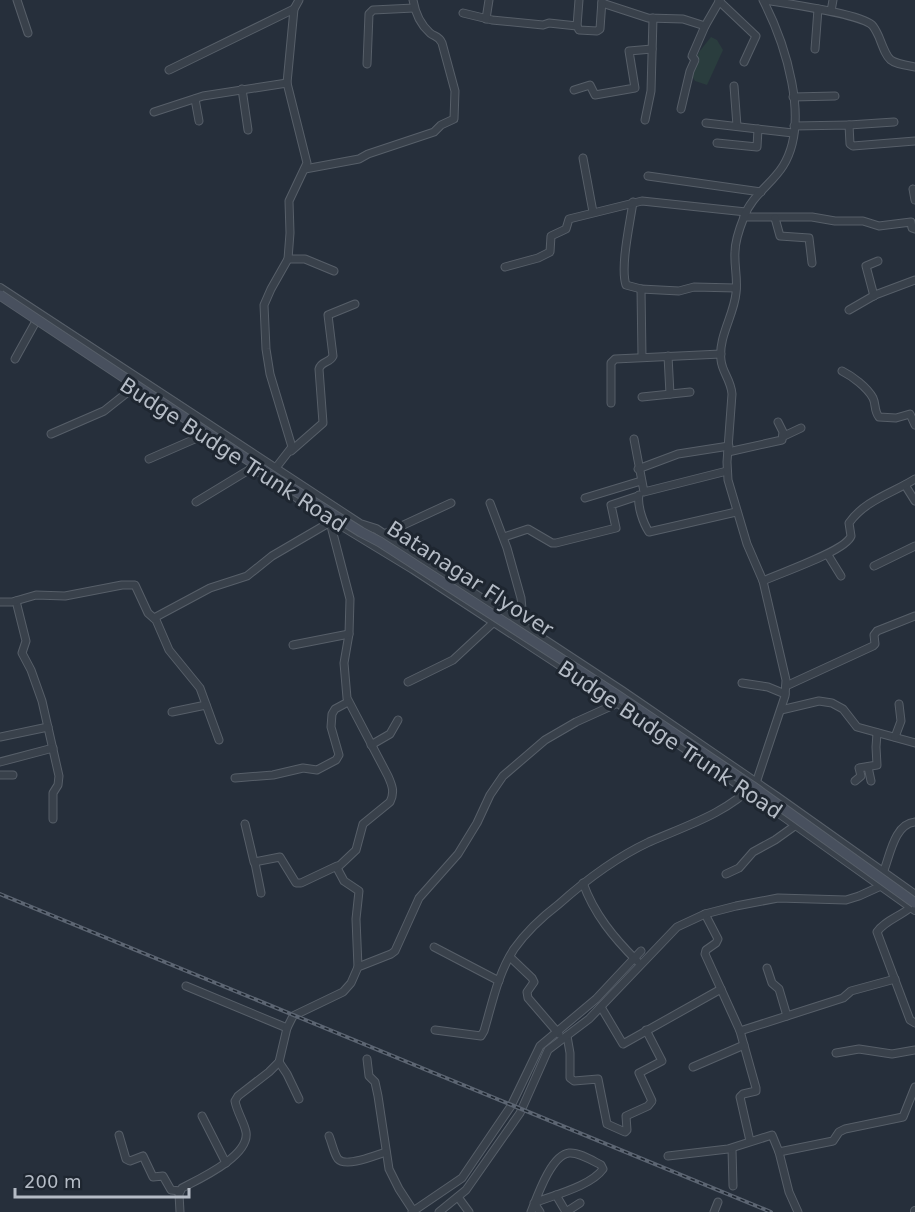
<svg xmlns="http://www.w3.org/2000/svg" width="915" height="1212" font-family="'DejaVu Sans',sans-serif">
	<rect width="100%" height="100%" fill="#262f3b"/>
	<polygon fill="#2a3d3e" points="711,37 717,40 723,50 707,85 695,81 690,73 699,52"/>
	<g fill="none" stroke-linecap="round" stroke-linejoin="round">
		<g stroke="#575f69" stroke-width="9">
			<g id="minor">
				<polyline points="17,0 28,33"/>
				<path d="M766,0C787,4 858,13 872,25C875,28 877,33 879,37C889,63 888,62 915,67"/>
				<polyline points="719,1 756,36 744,62"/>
				<polyline points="602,3 648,18 683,19 705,26 720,0"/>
				<polyline points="831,11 833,0"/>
				<polyline points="463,13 492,20 543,25 549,23 577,26 579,30 597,31 600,29 602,0"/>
				<polyline points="486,19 489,0"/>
				<polyline points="577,26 579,0"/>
				<polyline points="815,49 818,9"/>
				<polyline points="367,64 369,14 373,10 414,8"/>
				<polyline points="169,70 294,9"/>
				<polyline points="734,86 737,126"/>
				<polyline points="242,89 248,130"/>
				<polyline points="574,90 590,85 595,95 635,88 629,51 652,49"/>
				<polyline points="793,97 835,96"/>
				<polyline points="195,99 199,121"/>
				<polyline points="681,109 690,71 695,60 692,56 705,26"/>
				<polyline points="154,112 203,96 287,83"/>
				<polyline points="645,120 651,91 653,18"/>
				<polyline points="706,123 793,133"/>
				<polyline points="849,125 894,122"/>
				<polyline points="794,126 849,125 850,144 853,146 915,141"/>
				<polyline points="717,143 757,147 758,129"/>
				<polyline points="583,158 593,212"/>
				<path d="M305,169L359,159L368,154L434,132L441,125L454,119L455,91L442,43C439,36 435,37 430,33C421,25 415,12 413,0"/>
				<polyline points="648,176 761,192"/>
				<polyline points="913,189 915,200"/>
				<path d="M633,202C630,223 620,267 626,285L641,289L679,291L694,287L736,288"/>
				<polyline points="744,217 812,217 835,221 863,221 879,226 911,222 912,228 915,229"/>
				<polyline points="775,218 780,236 809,238 812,263"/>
				<polyline points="288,259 305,259 334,271"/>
				<polyline points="505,267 538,258 550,252 551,236 566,229 569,219 642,201 746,212"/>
				<polyline points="641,289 642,357"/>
				<polyline points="874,296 866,266 878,261"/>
				<polyline points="849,310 875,295 915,280"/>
				<polyline points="668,356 670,394"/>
				<polyline points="15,359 35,323"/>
				<path d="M842,371C852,376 867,387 873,398C876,404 874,411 879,417L896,418L910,414L915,425"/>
				<polyline points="642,397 690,392"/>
				<polyline points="611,403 611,363 615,359 721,354"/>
				<polyline points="51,434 104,411 133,388"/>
				<polyline points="784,436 801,428"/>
				<polyline points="634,439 644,492 727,471"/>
				<path d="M291,451L323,423L319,369C321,361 330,363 333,356L328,315L355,304"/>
				<polyline points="728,452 782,440 783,432 778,422"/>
				<polyline points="149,459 204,435"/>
				<polyline points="275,469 292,447 270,374 266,349 264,305 271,289 288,259 290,233 289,201 307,163 287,83 294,9 299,0"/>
				<polyline points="638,469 678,454 729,446"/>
				<polyline points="905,485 915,501"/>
				<path d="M639,495C637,505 643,523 649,532L736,512"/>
				<polyline points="585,498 641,481"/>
				<polyline points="196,502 252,468"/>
				<polyline points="490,503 507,548 521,598 522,609 519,621"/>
				<path d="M330,522L350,599L349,634L344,663L347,698L388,776C392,785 395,792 390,802L363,824L356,850L337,868L344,881L359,891L356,919L358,967"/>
				<polyline points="384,534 451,503"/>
				<polyline points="504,537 528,529 552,543 556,543 616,528 611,505 638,496"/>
				<polyline points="828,555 841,576"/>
				<polyline points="874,566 915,546"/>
				<path d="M763,581C780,573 846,551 851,536L849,523C865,500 893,493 915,479"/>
				<polyline points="16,601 26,641 22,653 31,670 42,701 59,776 58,785 53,793 53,819"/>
				<polyline points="0,602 12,602 36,595 65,596 122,585 135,585 148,613 156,620 169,650 200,688 219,740"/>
				<polyline points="154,618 210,588 247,576 272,556 332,521"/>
				<polyline points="293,645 349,634"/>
				<polyline points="408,682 453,660 494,622"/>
				<polyline points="742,683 768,687 785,694"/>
				<polyline points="786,686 873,646 875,644 874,635 877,631 915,616"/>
				<polyline points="781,710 819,701 832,703 843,709 857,727 915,743"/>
				<polyline points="172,712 206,705"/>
				<polyline points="0,737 48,727"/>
				<polyline points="895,737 901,721 899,704"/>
				<polyline points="371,745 390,734 398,720"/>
				<polyline points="0,762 53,748"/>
				<polyline points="868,767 871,781"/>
				<polyline points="0,775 13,775"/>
				<polyline points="235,778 273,775 303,768 317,770 336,760 339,755 331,727 332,714 335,709 348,702"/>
				<polyline points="855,781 861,776 859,768 877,765 876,747 877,733"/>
				<polyline points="245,824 254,862 280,857 296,883 301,883 337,866"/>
				<polyline points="255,863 261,893"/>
				<path d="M883,873C890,856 894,824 915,822"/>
				<polyline points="726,874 739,868 753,852 775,840 796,825"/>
				<path d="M583,883C594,914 614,938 637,961"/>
				<path d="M911,907C901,916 884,921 877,932L910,1020L915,1023"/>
				<polyline points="705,914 718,939 716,943 706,950 705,954 740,1031 756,1088 756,1091 743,1094 740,1097 750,1141"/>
				<polyline points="434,947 499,981"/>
				<polyline points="510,957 532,978 534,982 527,992 528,998 559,1034"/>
				<polyline points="767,968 772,983 779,989 787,1016"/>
				<polyline points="186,986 287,1028"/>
				<polyline points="601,1007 623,1044 721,989"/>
				<path d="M435,1030L481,1036L484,1031C492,1004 498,973 514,949C526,932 542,917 559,904C587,879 615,858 649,842C688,825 725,814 756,783L785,696L786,680L763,581L747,544L728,480L727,462L732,394C731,380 722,372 721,360C718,337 734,315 736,293C738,279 734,266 735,252C735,240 740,227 744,217C751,196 772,184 783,166C811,121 785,43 763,0"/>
				<polyline points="740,1031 843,998 851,991 895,979"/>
				<polyline points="567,1036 570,1053 570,1078 574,1081 598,1079 607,1124 625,1132 627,1130 626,1116 648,1106 652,1101 639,1073 662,1061 646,1030"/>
				<polyline points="836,1053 859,1049 892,1054 915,1050"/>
				<polyline points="367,1059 369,1076 375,1082 378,1096 389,1169 399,1189 414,1212"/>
				<polyline points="279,1062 287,1074 299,1099"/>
				<polyline points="693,1067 744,1045"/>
				<polyline points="202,1116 226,1163"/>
				<polyline points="119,1135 126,1159 130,1161 143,1156 153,1177 163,1176 171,1190 180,1191"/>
				<path d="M329,1136C332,1143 334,1154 338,1159C346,1168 376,1155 386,1152"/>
				<polyline points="732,1149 733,1186"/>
				<polyline points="779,1152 833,1141 839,1132 845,1129 903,1117 915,1087"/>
				<polyline points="668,1156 728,1149 772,1135 779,1152 789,1192 798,1212"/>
				<polyline points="556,1195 566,1212"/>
				<polyline points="458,1197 469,1212"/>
				<path d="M180,1212L179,1194L182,1188C199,1179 250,1156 246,1132C244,1122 237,1112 235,1101L238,1096L269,1072L279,1062L287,1028L293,1016L343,992L351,983L358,967L391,954L395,951L419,898L458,854L477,823L490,795L503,776L545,740L576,722L618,703"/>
				<polyline points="412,1212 462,1178 511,1106 540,1046 596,999 641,951"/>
				<polyline points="439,1212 466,1190 520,1113 548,1050 589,1019 677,927 705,914 736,906 778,898 846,900 859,896 881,886"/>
				<path d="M531,1212C537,1197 551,1155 569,1153C579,1152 593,1161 601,1165L603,1169C591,1186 554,1195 534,1203L540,1212"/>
				<polyline points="566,1212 580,1203"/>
				<polyline points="714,1212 718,1202"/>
			</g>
		</g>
		<g stroke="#575f69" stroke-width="10">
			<g id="tertiary">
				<polyline points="0,288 360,524 376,529 622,691 777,797 915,895"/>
				<polyline points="259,472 311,507 413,569 618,703 748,791 915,910"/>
				<polyline points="915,1212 915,1211"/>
			</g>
		</g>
		<use href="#minor" stroke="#39414b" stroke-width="7"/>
		<use href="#tertiary" stroke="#39414b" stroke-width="8"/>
		<g stroke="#5c6572" stroke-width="4">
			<polyline id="rail" points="0,894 771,1212"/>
		</g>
		<use href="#rail" stroke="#1e2630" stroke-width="1.5" stroke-dasharray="4.5" stroke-linecap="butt"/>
		<g stroke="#575f69" stroke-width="11" stroke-linecap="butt">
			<polyline id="secondary-bridge" points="0,295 280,481 361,532 380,542 617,695 752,786 915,903"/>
		</g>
		<use href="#secondary-bridge" stroke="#48505e" stroke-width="9"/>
	</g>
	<g text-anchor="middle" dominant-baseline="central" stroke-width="6" stroke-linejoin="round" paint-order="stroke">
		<g font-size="21" fill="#b5bcc6" stroke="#1e2630">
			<text transform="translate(233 455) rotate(33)">Budge Budge Trunk Road</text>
			<text transform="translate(470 579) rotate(33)">Batanagar Flyover</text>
			<text transform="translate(670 740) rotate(34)">Budge Budge Trunk Road</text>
		</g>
	</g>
	<path d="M15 1188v9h174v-9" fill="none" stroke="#b5bcc6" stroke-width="3"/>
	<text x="24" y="1188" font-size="18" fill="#b5bcc6" stroke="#1e2630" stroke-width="4.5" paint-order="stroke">200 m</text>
</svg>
